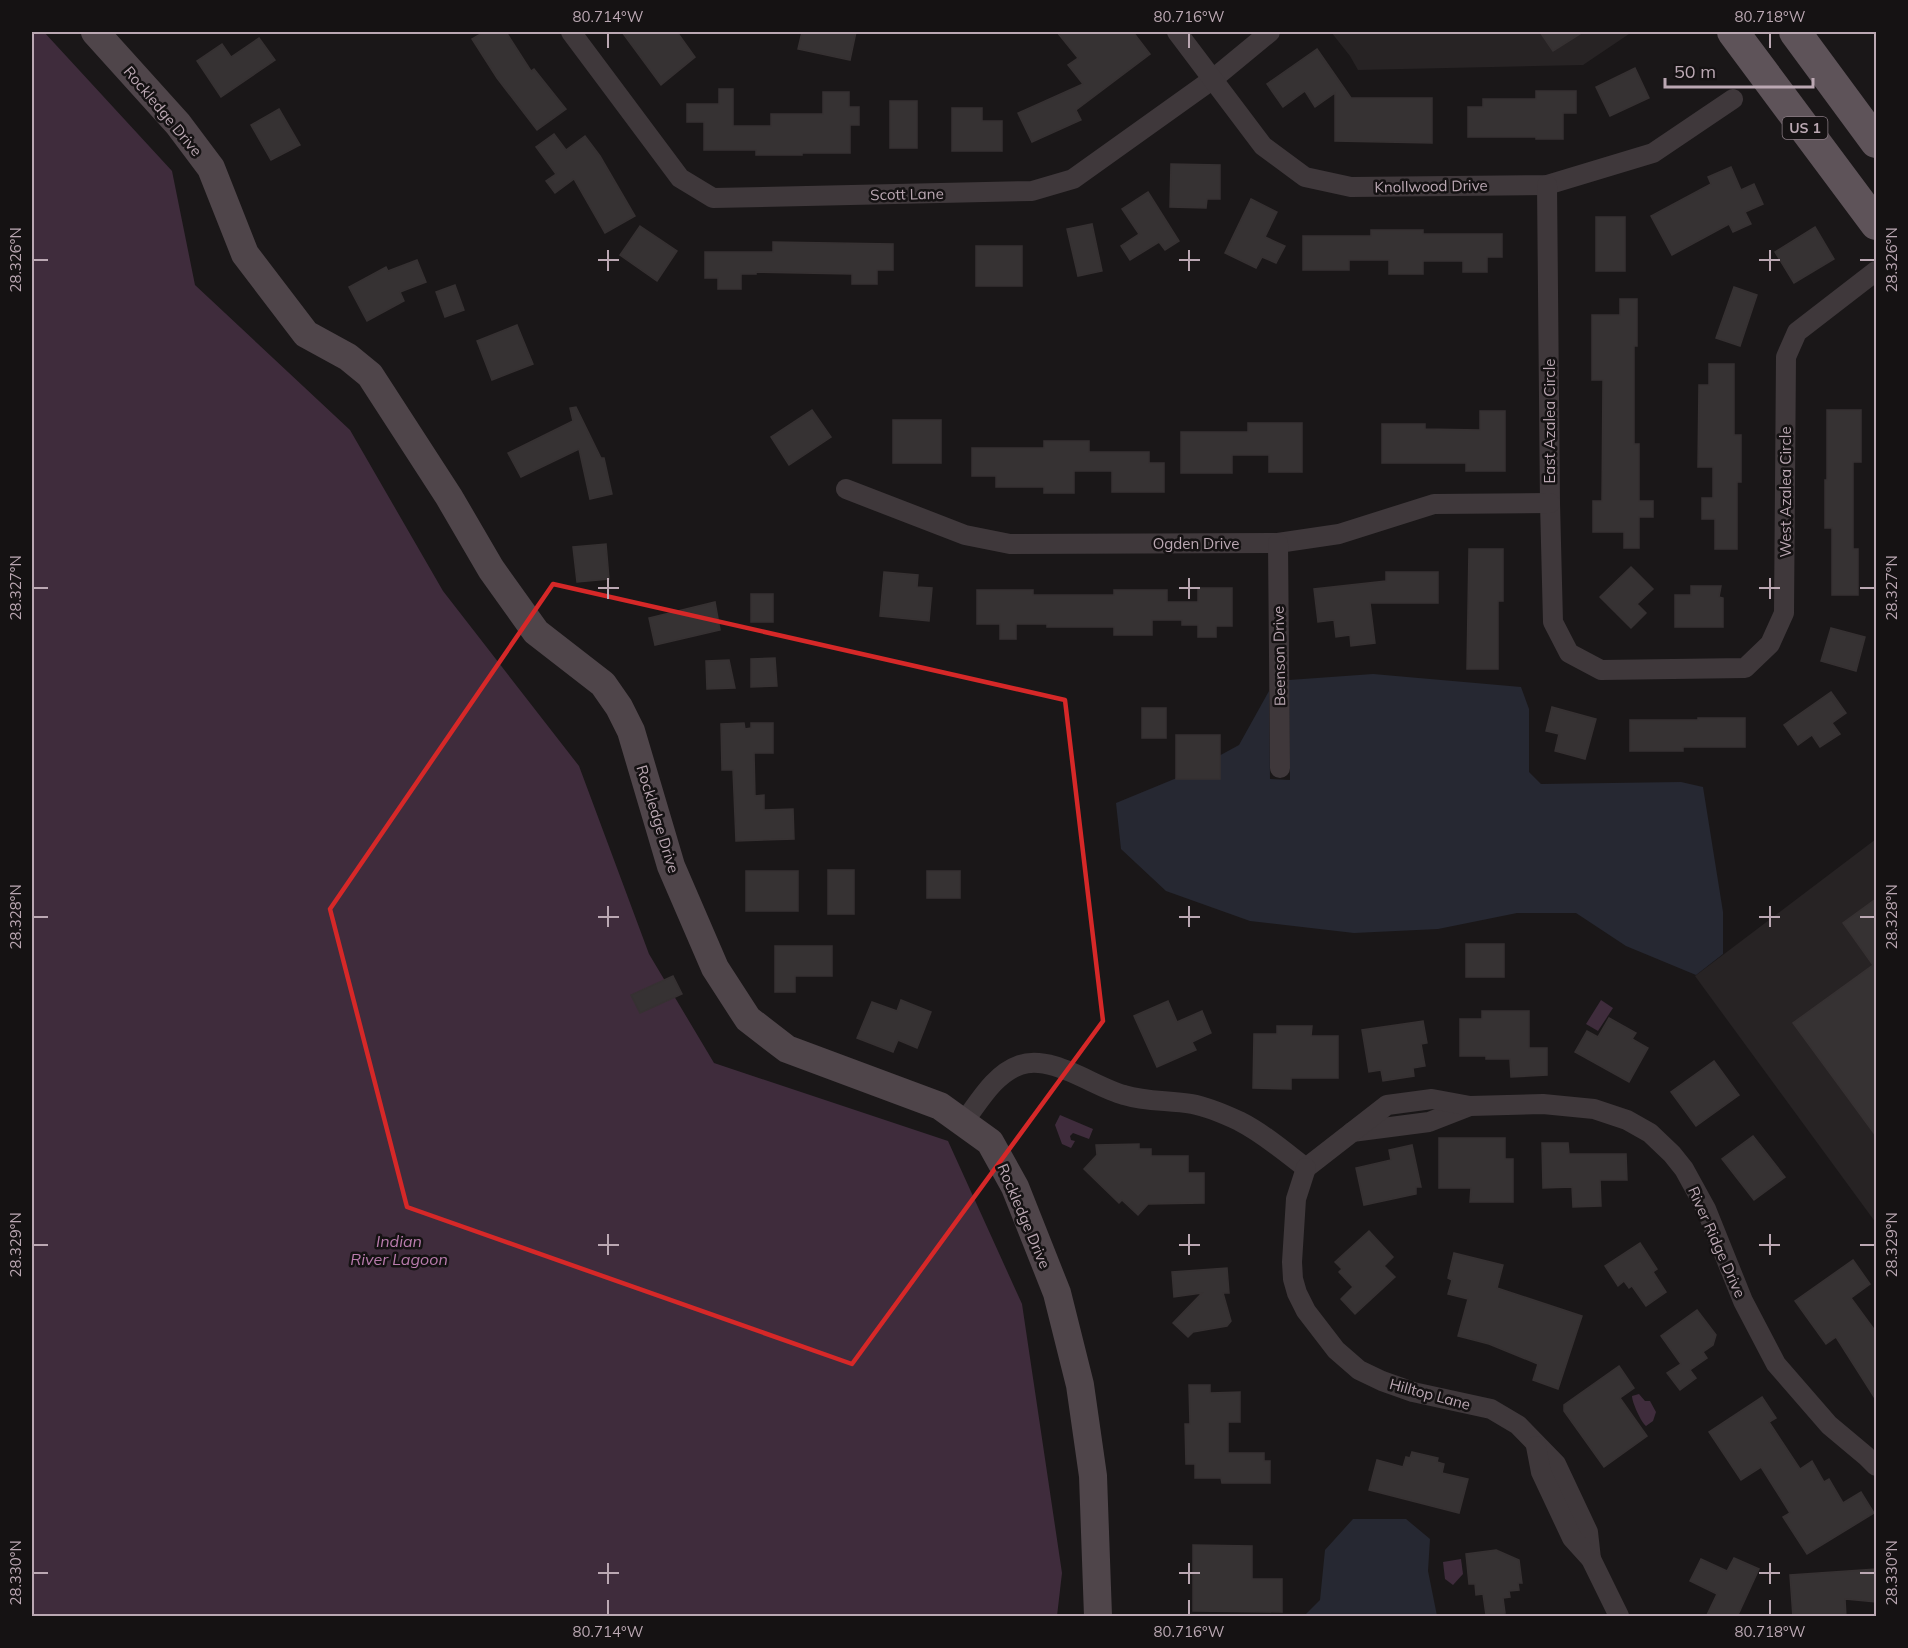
<svg xmlns="http://www.w3.org/2000/svg" width="1908" height="1648" font-family="Mulish,sans-serif">
	<rect width="100%" height="100%" fill="#1a1718"/>
	<g fill="#272324">
		<polygon points="1331,32 1632,32 1583,65 1358,70 1350,56"/>
		<polygon points="1876,839 1876,1223 1695,976"/>
	</g>
	<g fill="#262832">
		<polygon points="1373,674 1521,687 1529,709 1529,772 1541,784 1681,782 1703,787 1723,912 1723,954 1696,975 1626,946 1576,913 1517,913 1438,929 1354,933 1250,921 1166,891 1121,849 1116,803 1184,775 1239,745 1269,691 1270,779 1290,780 1289,680"/>
		<polygon points="1353,1519 1406,1519 1430,1539 1428,1571 1437,1616 1304,1616 1320,1600 1325,1550"/>
	</g>
	<g fill="#3f2c3c">
		<polygon points="32,32 44,32 172,171 195,285 350,430 443,591 579,766 649,954 714,1063 948,1141 1022,1304 1062,1573 1057,1616 32,1616"/>
		<polygon points="1601,1000 1613,1008 1598,1031 1586,1024"/>
		<polygon points="1060,1115 1093,1129 1089,1139 1073,1133 1070,1136 1071,1140 1075,1141 1071,1148 1062,1144 1055,1125"/>
		<path d="M1639,1394L1645,1401H1650L1656,1412L1653,1421L1646,1426C1641,1422 1632,1402 1632,1396Z"/>
		<polygon points="1461,1559 1463,1574 1453,1585 1445,1579 1443,1562"/>
	</g>
	<g fill="#363233" stroke="#363132" stroke-width="1.5">
		<polygon points="484,32 506,32 531,71 534,69 566,109 537,130 497,78 472,39"/>
		<polygon points="622,32 677,32 695,57 661,85"/>
		<polygon points="802,32 856,32 850,60 798,49"/>
		<polygon points="1057,32 1133,32 1150,54 1076,110 1081,120 1032,142 1018,113 1083,84 1068,65 1078,58"/>
		<polygon points="1540,32 1583,32 1553,51"/>
		<polygon points="259,38 275,60 221,97 197,61 222,44 231,57"/>
		<polygon points="1317,49 1351,98 1432,98 1432,143 1335,141 1335,93 1315,107 1305,91 1283,107 1267,84"/>
		<polygon points="1635,68 1649,98 1610,116 1596,87"/>
		<polygon points="719,89 733,89 733,126 771,126 771,114 823,114 823,92 849,92 849,107 859,107 859,125 850,125 850,153 802,153 802,155 756,155 756,150 704,150 704,122 687,122 687,104 719,104"/>
		<polygon points="1536,91 1576,91 1576,113 1563,113 1563,139 1536,139 1536,137 1468,137 1468,107 1483,107 1483,99 1536,99"/>
		<rect x="890" y="101" width="27" height="47"/>
		<polygon points="952,108 982,108 982,121 1002,121 1002,151 952,151"/>
		<polygon points="279,109 300,145 271,160 251,125"/>
		<polygon points="554,134 566,150 585,136 600,156 635,216 605,233 574,179 555,193 546,181 556,174 536,147"/>
		<polygon points="1171,164 1220,165 1220,199 1207,199 1206,208 1170,207"/>
		<polygon points="1731,167 1741,190 1754,184 1763,204 1745,212 1751,224 1733,232 1729,224 1672,255 1651,216 1711,184 1708,177"/>
		<polygon points="1148,192 1179,241 1165,250 1159,242 1130,260 1121,246 1139,234 1122,209"/>
		<polygon points="1251,199 1277,212 1265,237 1285,246 1276,263 1262,257 1256,268 1225,253"/>
		<rect x="1596" y="217" width="29" height="54"/>
		<polygon points="1092,224 1102,271 1078,276 1067,229"/>
		<polygon points="640,226 677,251 657,281 620,255"/>
		<polygon points="1815,227 1834,259 1794,283 1775,252"/>
		<polygon points="1371,230 1423,230 1423,234 1502,234 1502,257 1487,257 1487,272 1463,272 1463,261 1423,261 1423,274 1389,274 1389,260 1349,260 1349,270 1303,270 1303,236 1371,236"/>
		<polygon points="773,242 893,244 893,270 877,270 877,284 852,284 852,274 756,272 756,274 741,274 741,289 718,289 718,278 705,278 705,252 773,252"/>
		<rect x="976" y="246" width="46" height="40"/>
		<polygon points="417,260 426,282 400,292 404,301 367,321 349,287 386,267 388,271"/>
		<polygon points="455,285 464,310 445,317 436,292"/>
		<polygon points="1734,287 1757,295 1740,346 1716,338"/>
		<polygon points="1620,299 1637,299 1637,346 1634,346 1634,444 1639,444 1639,501 1653,501 1653,517 1639,517 1639,548 1624,548 1624,532 1593,532 1593,501 1602,501 1603,380 1592,380 1592,315 1620,315"/>
		<polygon points="517,325 533,364 492,380 477,341"/>
		<polygon points="1709,364 1734,364 1734,435 1741,435 1741,482 1737,482 1737,549 1715,549 1715,519 1702,519 1702,498 1713,498 1713,467 1698,467 1699,385 1709,385"/>
		<polygon points="576,407 601,458 604,458 612,494 590,499 579,449 521,477 508,453 573,421 570,408"/>
		<polygon points="812,410 831,437 789,465 771,437"/>
		<polygon points="1827,410 1861,410 1861,462 1853,462 1853,549 1858,549 1858,595 1832,595 1832,528 1825,528 1825,480 1827,480"/>
		<polygon points="1480,411 1505,411 1505,471 1466,471 1466,463 1382,463 1382,424 1425,424 1425,429 1480,430"/>
		<rect x="893" y="420" width="48" height="43"/>
		<polygon points="1248,423 1302,423 1302,472 1269,472 1269,455 1232,455 1232,473 1181,473 1181,432 1248,432"/>
		<polygon points="1044,441 1089,441 1089,452 1149,452 1149,463 1164,463 1164,492 1112,492 1112,471 1074,471 1074,493 1044,493 1044,487 996,487 996,476 972,476 972,448 1044,448"/>
		<polygon points="606,544 609,579 577,582 573,547"/>
		<polygon points="1469,549 1503,549 1503,601 1498,601 1498,669 1467,669"/>
		<polygon points="1631,567 1653,589 1637,604 1646,613 1631,628 1600,597"/>
		<polygon points="884,572 918,575 917,587 932,588 929,621 880,616"/>
		<polygon points="1386,572 1438,572 1438,603 1370,603 1375,643 1351,646 1350,635 1336,637 1334,620 1318,622 1314,589 1386,581"/>
		<polygon points="1691,586 1721,586 1719,597 1723,598 1723,627 1675,627 1675,595 1691,595"/>
		<polygon points="1198,588 1232,588 1232,626 1216,626 1216,637 1198,637 1198,625 1182,625 1182,620 1152,620 1152,635 1114,635 1114,627 1047,627 1047,624 1016,624 1016,639 1000,639 1000,624 977,624 977,590 1033,590 1033,595 1114,595 1114,590 1167,590 1167,602 1198,602"/>
		<rect x="751" y="594" width="22" height="28"/>
		<polygon points="715,602 720,630 655,645 649,618"/>
		<polygon points="1831,628 1865,637 1856,671 1821,661"/>
		<polygon points="775,658 777,686 751,687 751,659"/>
		<polygon points="729,660 735,688 707,689 706,661"/>
		<polygon points="1831,692 1846,713 1832,723 1840,734 1820,747 1812,735 1798,745 1784,725"/>
		<polygon points="1552,707 1596,719 1585,759 1555,751 1559,734 1546,731"/>
		<rect x="1142" y="708" width="24" height="30"/>
		<polygon points="1698,718 1745,718 1745,747 1683,747 1683,751 1630,751 1630,720 1698,720"/>
		<polygon points="744,723 745,729 751,728 751,723 773,723 773,753 754,753 755,796 764,795 764,810 793,809 794,839 736,841 733,770 722,770 721,724"/>
		<rect x="1176" y="735" width="44" height="44"/>
		<rect x="828" y="870" width="26" height="44"/>
		<rect x="746" y="871" width="52" height="40"/>
		<rect x="927" y="871" width="33" height="27"/>
		<polygon points="1876,899 1876,1136 1793,1023 1873,965 1843,923"/>
		<rect x="1466" y="944" width="38" height="33"/>
		<polygon points="775,946 832,946 832,976 795,976 795,992 775,992"/>
		<polygon points="673,976 682,994 640,1013 631,995"/>
		<polygon points="901,1000 931,1012 917,1048 898,1040 893,1052 857,1038 872,1002 897,1011"/>
		<polygon points="1168,1001 1177,1022 1202,1011 1211,1033 1192,1042 1196,1050 1157,1067 1134,1016"/>
		<polygon points="1482,1011 1529,1011 1529,1048 1547,1048 1547,1075 1511,1077 1510,1059 1486,1059 1486,1056 1460,1056 1460,1019 1482,1019"/>
		<polygon points="1609,1018 1636,1033 1632,1039 1648,1048 1629,1082 1575,1052 1587,1031 1598,1037"/>
		<polygon points="1423,1021 1427,1043 1421,1044 1425,1066 1413,1068 1414,1076 1383,1081 1381,1070 1369,1072 1362,1030"/>
		<polygon points="1277,1026 1312,1026 1311,1036 1338,1036 1338,1078 1291,1078 1291,1089 1253,1088 1254,1034 1277,1034"/>
		<polygon points="1714,1061 1739,1095 1696,1126 1671,1092"/>
		<polygon points="1753,1136 1785,1177 1754,1200 1722,1159"/>
		<polygon points="1439,1138 1505,1138 1505,1159 1513,1159 1513,1202 1470,1202 1471,1188 1439,1188"/>
		<polygon points="1542,1143 1568,1143 1569,1154 1626,1154 1627,1180 1600,1180 1601,1206 1573,1207 1572,1187 1543,1188"/>
		<polygon points="1139,1144 1139,1149 1151,1149 1151,1156 1188,1156 1188,1173 1204,1173 1204,1203 1148,1204 1138,1215 1122,1200 1119,1203 1084,1169 1097,1155 1096,1145"/>
		<polygon points="1412,1145 1421,1187 1416,1187 1416,1194 1364,1205 1356,1168 1391,1160 1389,1150"/>
		<polygon points="1369,1231 1393,1257 1384,1266 1395,1277 1355,1314 1341,1299 1353,1287 1339,1272 1342,1269 1335,1262"/>
		<polygon points="1640,1243 1657,1269 1653,1272 1666,1292 1646,1306 1632,1286 1629,1288 1624,1281 1618,1286 1605,1266"/>
		<polygon points="1454,1253 1503,1265 1497,1288 1582,1316 1558,1389 1533,1380 1538,1364 1489,1344 1458,1336 1468,1299 1448,1294 1452,1280 1448,1278"/>
		<polygon points="1853,1260 1870,1284 1851,1298 1876,1332 1876,1400 1836,1337 1826,1344 1795,1301"/>
		<polygon points="1227,1268 1229,1293 1223,1293 1231,1321 1227,1326 1193,1332 1188,1337 1173,1323 1202,1293 1174,1297 1172,1272"/>
		<polygon points="1697,1310 1716,1335 1713,1345 1703,1352 1707,1358 1690,1370 1696,1378 1680,1390 1667,1373 1681,1364 1661,1336"/>
		<polygon points="1619,1366 1634,1388 1620,1398 1647,1436 1604,1467 1564,1411 1564,1405"/>
		<polygon points="1189,1385 1210,1385 1210,1393 1240,1392 1240,1422 1228,1422 1228,1453 1264,1453 1264,1461 1270,1461 1270,1483 1222,1483 1221,1478 1195,1478 1195,1464 1186,1464 1185,1424 1190,1424"/>
		<polygon points="1762,1397 1776,1418 1769,1422 1800,1469 1812,1461 1824,1482 1829,1479 1843,1503 1861,1492 1874,1513 1807,1554 1783,1517 1790,1513 1761,1467 1741,1480 1709,1432"/>
		<polygon points="1412,1452 1438,1458 1437,1462 1444,1464 1442,1473 1468,1479 1459,1513 1369,1490 1377,1460 1403,1467 1406,1457 1410,1458"/>
		<polygon points="1193,1545 1252,1546 1252,1579 1282,1579 1282,1612 1193,1611"/>
		<polygon points="1496,1550 1519,1560 1522,1583 1518,1583 1519,1590 1509,1591 1510,1597 1503,1598 1505,1613 1486,1615 1483,1594 1476,1595 1475,1584 1469,1584 1466,1554"/>
		<polygon points="1734,1558 1759,1569 1737,1617 1706,1617 1717,1594 1690,1581 1701,1559 1727,1571"/>
		<polygon points="1876,1569 1876,1602 1845,1599 1846,1617 1793,1617 1790,1575"/>
	</g>
	<g fill="none" stroke-linecap="round" stroke-linejoin="round">
		<g stroke="#3f383b" stroke-width="20">
			<polyline points="571,32 680,178 713,198 1032,191 1073,179 1213,79 1270,32"/>
			<polyline points="1177,32 1263,146 1305,177 1351,187 1547,185 1653,153 1733,99"/>
			<polyline points="1547,185 1550,503 1553,622 1569,653 1601,670 1745,668 1770,644 1784,613 1786,357 1797,332 1876,271"/>
			<polyline points="846,489 965,535 1010,544 1278,543 1339,534 1434,504 1550,503"/>
			<polyline points="1278,543 1280,768"/>
			<path d="M963,1123C979,1102 994,1074 1020,1065C1052,1054 1094,1087 1124,1095C1146,1102 1169,1100 1192,1104C1208,1107 1224,1114 1239,1121C1263,1133 1285,1152 1306,1168"/>
			<polyline points="1352,1132 1429,1122 1470,1106"/>
			<polyline points="1306,1168 1387,1105 1432,1099 1470,1106 1543,1104 1594,1109 1627,1120 1650,1133 1672,1154 1684,1169 1706,1209 1743,1301 1776,1364 1829,1425 1866,1456 1876,1466"/>
			<polyline points="1306,1168 1296,1199 1292,1262 1293,1279 1297,1293 1306,1311 1336,1350 1359,1370 1382,1381 1413,1392 1491,1409 1518,1425 1556,1464 1588,1532 1591,1559"/>
			<polyline points="1536,1446 1541,1472 1572,1538 1591,1559 1619,1616"/>
		</g>
		<polyline stroke="#4f454a" stroke-width="28" points="95,32 178,124 211,168 245,254 306,334 348,357 370,375 449,497 491,569 536,632 603,684 619,707 631,731 671,866 715,968 748,1019 787,1049 940,1106 990,1142 1015,1187 1057,1293 1080,1385 1093,1476 1098,1616"/>
		<g stroke="#5e5359" stroke-width="32">
			<polyline points="1733,32 1876,224"/>
			<polyline points="1795,32 1876,142"/>
		</g>
	</g>
	<path fill="none" stroke="#d62828" stroke-width="4.5" stroke-linejoin="round" d="M553,584L1065,700L1103,1021L852,1364L407,1207L330,909Z"/>
	<path fill="none" stroke="#bba8b3" stroke-width="2" d="M608,33V48M1189,33V48M1770,33V48M608,250V271M1189,250V271M1770,250V271M33,260H48M598,260H619M1179,260H1200M1759,260H1780M1860,260H1875M608,578V599M1189,578V599M1770,578V599M33,588H48M598,588H619M1179,588H1200M1759,588H1780M1860,588H1875M608,906V927M1189,906V927M1770,906V927M33,917H48M598,917H619M1179,917H1200M1759,917H1780M1860,917H1875M608,1234V1255M1189,1234V1255M1770,1234V1255M33,1245H48M598,1245H619M1179,1245H1200M1759,1245H1780M1860,1245H1875M608,1563V1584M1189,1563V1584M1770,1563V1584M33,1573H48M598,1573H619M1179,1573H1200M1759,1573H1780M1860,1573H1875M608,1600V1615M1189,1600V1615M1770,1600V1615"/>
	<g text-anchor="middle" dominant-baseline="central" stroke-width="5" stroke-linejoin="round" paint-order="stroke">
		<rect fill="#151213" stroke="#897b83" stroke-width="1.5" x="1782.5" y="117" width="45" height="22" rx="4.5"/>
		<g font-size="14" font-weight="bold" fill="#bba8b3">
			<text x="1805" y="128">US 1</text>
		</g>
		<g font-size="15" fill="#bba8b3" stroke="#151213">
			<text transform="translate(163 111) rotate(50)">Rockledge Drive</text>
			<text transform="translate(1431 186) rotate(-1)">Knollwood Drive</text>
			<text transform="translate(907 194) rotate(-1)">Scott Lane</text>
			<text transform="translate(1549 421) rotate(-90)">East Azalea Circle</text>
			<text transform="translate(1785 492) rotate(-90)">West Azalea Circle</text>
			<text x="1196" y="543">Ogden Drive</text>
			<text transform="translate(1279 656) rotate(-91)">Beenson Drive</text>
			<text transform="translate(658 819) rotate(73)">Rockledge Drive</text>
			<text transform="translate(1024 1216) rotate(67)">Rockledge Drive</text>
			<text transform="translate(1717 1242) rotate(66)">River Ridge Drive</text>
			<text transform="translate(1430 1394) rotate(15)">Hilltop Lane</text>
		</g>
		<g font-size="16" font-style="italic" fill="#b97cad" stroke="#151213">
			<text x="399" y="1241">Indian<tspan x="399" dy="18">River Lagoon</tspan></text>
		</g>
	</g>
	<rect width="1908" height="1648" fill="none" stroke="#151213" stroke-width="66"/>
	<path d="M1665 78v9h148v-9" fill="none" stroke="#bba8b3" stroke-width="3"/>
	<text x="1674" y="78" font-size="18" fill="#bba8b3" stroke="#151213" stroke-width="4.5" paint-order="stroke">50 m</text>
	<rect x="33" y="33" width="1842" height="1582" fill="none" stroke="#bba8b3" stroke-width="2"/>
	<g font-size="15" text-anchor="middle" fill="#bba8b3">
		<text x="608" y="22">80.714°W</text>
		<text x="1189" y="22">80.716°W</text>
		<text x="1770" y="22">80.718°W</text>
		<text transform="translate(1892 260) rotate(-90)" y="5">28.326°N</text>
		<text transform="translate(16 260) rotate(-90)" y="5">28.326°N</text>
		<text transform="translate(1892 588) rotate(-90)" y="5">28.327°N</text>
		<text transform="translate(16 588) rotate(-90)" y="5">28.327°N</text>
		<text transform="translate(1892 917) rotate(-90)" y="5">28.328°N</text>
		<text transform="translate(16 917) rotate(-90)" y="5">28.328°N</text>
		<text transform="translate(1892 1245) rotate(-90)" y="5">28.329°N</text>
		<text transform="translate(16 1245) rotate(-90)" y="5">28.329°N</text>
		<text transform="translate(1892 1573) rotate(-90)" y="5">28.330°N</text>
		<text transform="translate(16 1573) rotate(-90)" y="5">28.330°N</text>
		<text x="608" y="1637">80.714°W</text>
		<text x="1189" y="1637">80.716°W</text>
		<text x="1770" y="1637">80.718°W</text>
	</g>
</svg>
